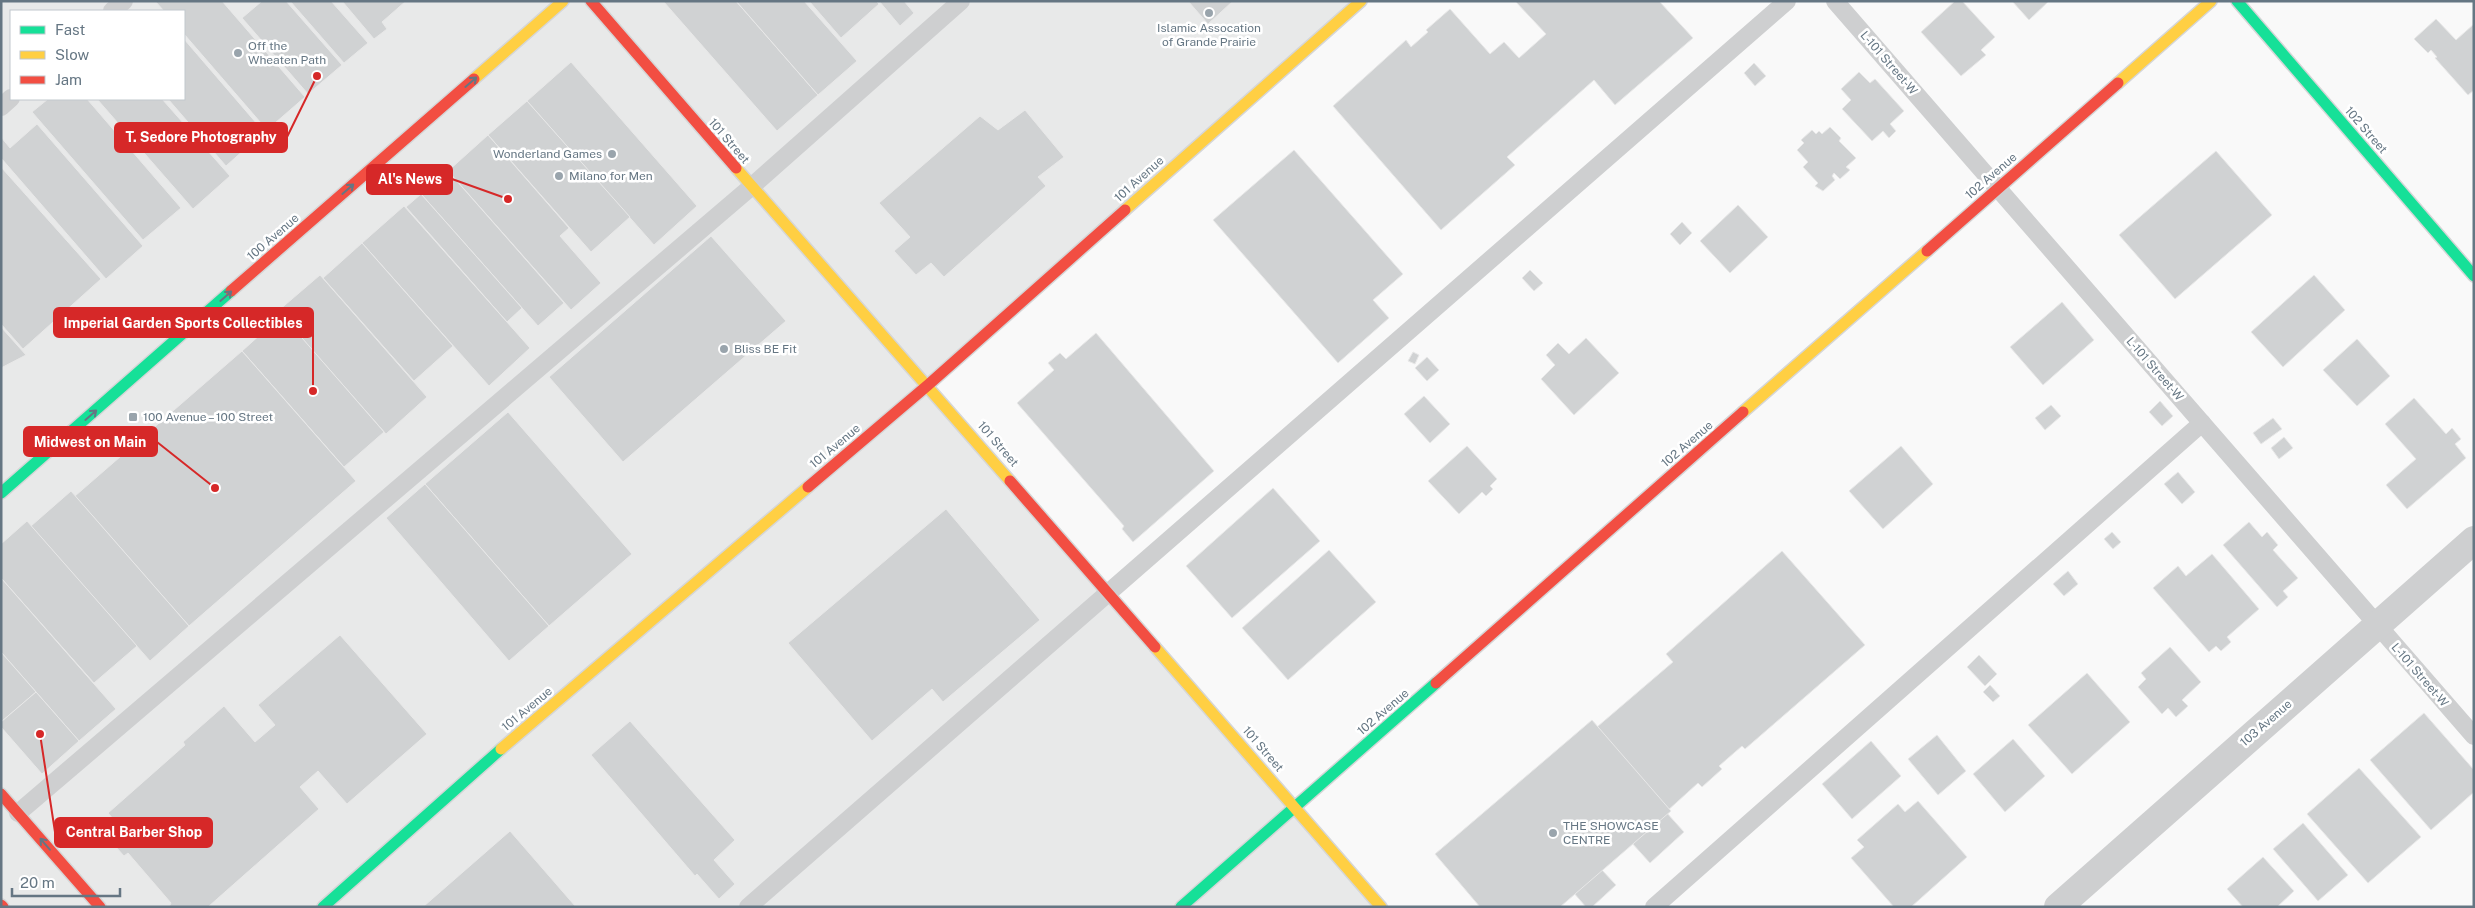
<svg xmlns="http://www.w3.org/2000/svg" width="2475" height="908" font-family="'Public Sans',sans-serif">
	<rect width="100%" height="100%" fill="#f9f9f9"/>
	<path fill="#e8e9e9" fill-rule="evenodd" d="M1,1H1361L928,385L1381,907H1ZM11,11H184V99H11Z"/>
	<g fill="#d0d2d3" stroke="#e8e8e8">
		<polygon points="155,1 222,1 305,97 267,130 184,34 184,11 164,11"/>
		<polygon points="262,1 286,1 342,65 308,94 242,18"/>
		<polygon points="290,1 331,1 368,43 344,63"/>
		<polygon points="342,1 406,1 382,22 387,29 374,39"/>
		<polygon points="663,1 736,1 818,95 777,131"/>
		<polygon points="736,1 804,1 857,61 818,95"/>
		<polygon points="809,1 876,1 879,4 841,38"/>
		<polygon points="879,1 904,1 914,13 900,26"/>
		<polygon points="1188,1 1233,1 1208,24"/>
		<polygon points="1515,1 1659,1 1693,38 1615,105 1594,80 1507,157 1515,165 1441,230 1333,106 1406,40 1411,47 1428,32 1426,30 1450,9 1490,54 1504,42 1519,58 1546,34"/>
		<polygon points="1955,1 1962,1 1995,37 1981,50 1986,55 1961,76 1921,32"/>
		<polygon points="2012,1 2049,1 2029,20"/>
		<polygon points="2436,19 2456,40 2474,24 2474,90 2468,95 2435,58 2437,57 2431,50 2428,53 2414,39"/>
		<polygon points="184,39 264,132 226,166 168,99 184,99"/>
		<polygon points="571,62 697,206 654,245 527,101"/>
		<polygon points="1754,63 1766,76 1755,86 1744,73"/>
		<polygon points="1859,72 1870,83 1875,79 1904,111 1890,124 1896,131 1889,138 1883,131 1872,141 1842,109 1851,100 1841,89"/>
		<polygon points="48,99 87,99 181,208 143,240 32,112"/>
		<polygon points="97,99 162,99 230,176 193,209"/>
		<polygon points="527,101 630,217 591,252 488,135"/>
		<polygon points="1025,110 1064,157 1038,177 1046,186 944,277 931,263 916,275 894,251 910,237 879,203 980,116 998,130"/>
		<polygon points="37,124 143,246 106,279 1,158 1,137 10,148"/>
		<polygon points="1830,127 1841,138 1839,141 1856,158 1846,167 1850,170 1840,179 1834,173 1832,176 1835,180 1823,191 1815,186 1818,183 1803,167 1808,162 1797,150 1804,143 1801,140 1812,130 1816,134 1819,131 1822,134"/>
		<polygon points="488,135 569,228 560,236 601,283 571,310 448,171"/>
		<polygon points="1294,150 1403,274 1373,300 1389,318 1338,363 1213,220"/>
		<polygon points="2216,151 2272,215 2175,299 2119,235"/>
		<polygon points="1,167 101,279 23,349 1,324"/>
		<polygon points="448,171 564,303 538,326 421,194"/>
		<polygon points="421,194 522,308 507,322 406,207"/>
		<polygon points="1738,205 1768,237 1730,273 1700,241"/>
		<polygon points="404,206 530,348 489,386 362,243"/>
		<polygon points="1682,222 1692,233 1680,245 1670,234"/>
		<polygon points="711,236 786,321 623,462 549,377"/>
		<polygon points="362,243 453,346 414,381 323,278"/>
		<polygon points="1530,270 1543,283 1534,291 1522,278"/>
		<polygon points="320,275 427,397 386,434 278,311"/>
		<polygon points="2314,275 2345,310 2283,367 2251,332"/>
		<polygon points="2062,302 2094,340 2043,385 2010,347"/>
		<polygon points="282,315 384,432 344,467 242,351"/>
		<polygon points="1,327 26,355 1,368"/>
		<polygon points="1096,333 1214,471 1133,542 1122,529 1124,526 1017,403 1054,370 1048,363 1060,353 1066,359"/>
		<polygon points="1586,338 1619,373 1574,415 1541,379 1555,365 1546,355 1558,343 1569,354"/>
		<polygon points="2357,339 2390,376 2357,406 2323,370"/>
		<polygon points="242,351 356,481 189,626 75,496"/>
		<polygon points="1413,352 1419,355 1415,364 1408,361"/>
		<polygon points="1427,357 1439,370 1427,381 1415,368"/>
		<polygon points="1424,396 1450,424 1430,443 1404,414"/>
		<polygon points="2414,398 2446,434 2452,428 2461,439 2455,444 2466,458 2407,509 2386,485 2416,459 2385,424"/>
		<polygon points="2160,401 2173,416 2162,426 2149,412"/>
		<polygon points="2051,405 2061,416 2045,430 2035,418"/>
		<polygon points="508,412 632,554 549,626 425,484"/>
		<polygon points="2273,418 2282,429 2261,444 2253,433"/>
		<polygon points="2284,437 2293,448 2279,459 2271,448"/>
		<polygon points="1467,446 1497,479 1490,486 1493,489 1486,496 1482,492 1459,514 1428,481"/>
		<polygon points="1901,446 1933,484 1883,529 1849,491"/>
		<polygon points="2178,472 2195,492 2182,504 2164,484"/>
		<polygon points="425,484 549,626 509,661 386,518"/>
		<polygon points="1273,488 1320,541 1232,618 1186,566"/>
		<polygon points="71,491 189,626 150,661 31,526"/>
		<polygon points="946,509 1040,620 943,702 932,689 872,741 788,643"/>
		<polygon points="27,521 137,646 94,683 1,578 1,544"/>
		<polygon points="2249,522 2262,537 2267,532 2278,545 2273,550 2298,578 2283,591 2288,597 2277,607 2223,545"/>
		<polygon points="2112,532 2121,542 2113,549 2104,539"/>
		<polygon points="1329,550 1376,602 1288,680 1242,628"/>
		<polygon points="1782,551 1865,645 1745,749 1742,746 1719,766 1722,769 1702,787 1698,783 1666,812 1684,832 1650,863 1631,842 1601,869 1616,885 1592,907 1586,907 1573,892 1556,907 1484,907 1439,855 1592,721 1597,727 1673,662 1666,654"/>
		<polygon points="2212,554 2259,609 2227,637 2231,642 2221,651 2216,646 2209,652 2153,588 2178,566 2186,576"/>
		<polygon points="2068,571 2078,584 2064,596 2053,584"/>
		<polygon points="1,578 116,709 79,741 1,652"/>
		<polygon points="340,635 427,734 347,804 318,771 300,787 319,809 208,907 169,907 171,903 128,853 124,856 107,837 119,826 108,813 185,745 183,742 224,706 255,742 275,725 258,705"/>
		<polygon points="2170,647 2201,682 2182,700 2188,706 2176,717 2168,708 2162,714 2138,687 2146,679 2141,673"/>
		<polygon points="1,652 36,692 1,722"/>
		<polygon points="1979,655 1997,674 1985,686 1967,667"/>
		<polygon points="2087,673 2130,722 2072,774 2028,725"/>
		<polygon points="1990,685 2000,696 1993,702 1983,692"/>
		<polygon points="36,692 79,741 42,774 1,727 1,722"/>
		<polygon points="2424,713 2474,770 2474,792 2431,830 2370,760"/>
		<polygon points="1592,720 1671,811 1560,907 1480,907 1435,854"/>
		<polygon points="630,721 735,840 714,860 735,884 719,899 697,874 695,876 591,755"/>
		<polygon points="1937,735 1966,771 1938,795 1908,759"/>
		<polygon points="2013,739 2045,776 2005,812 1973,774"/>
		<polygon points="1871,741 1901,776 1852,819 1822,784"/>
		<polygon points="2359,768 2421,837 2368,883 2307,814"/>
		<polygon points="1918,801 1967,857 1911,907 1894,907 1851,858 1864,847 1857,840 1898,804 1905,812"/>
		<polygon points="2303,823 2348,875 2318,901 2273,849"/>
		<polygon points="510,831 576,907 424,906"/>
		<polygon points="2263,857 2294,891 2277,907 2243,907 2227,889"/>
	</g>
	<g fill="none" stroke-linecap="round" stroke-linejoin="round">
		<g stroke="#d5d6d7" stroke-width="14">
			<g id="fast">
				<polyline points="2237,1 2474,276"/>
				<polyline points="1,493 231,291"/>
				<polyline points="323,907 501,749"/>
				<polyline points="1181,907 1436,683"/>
			</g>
		</g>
		<g stroke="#d5d6d7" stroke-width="14">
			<g id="slow">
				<polyline points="474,79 563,1"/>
				<polyline points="2118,83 2211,1"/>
				<polyline points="736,168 1010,481"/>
				<polyline points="1125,210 1361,1"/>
				<polyline points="1743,412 1927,251"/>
				<polyline points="1155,647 1381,907"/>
				<polyline points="501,749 808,487"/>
			</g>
		</g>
		<g stroke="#d5d6d7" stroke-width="14">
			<g id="jam">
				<polyline points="591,1 736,168"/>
				<polyline points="1927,251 2118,83"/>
				<polyline points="231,291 474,79"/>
				<polyline points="1010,481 1155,647"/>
				<polyline points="808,487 928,385 1125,210"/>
				<polyline points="1436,683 1743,412"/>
				<polyline points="1,794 100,907"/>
				<polyline points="1,905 3,907"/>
			</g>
		</g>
		<g stroke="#cecfd0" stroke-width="18">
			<polyline points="1835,1 2474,736"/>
			<polyline points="112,11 124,1"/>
			<polyline points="1,107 11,98"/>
			<polyline points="18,813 751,187 961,1"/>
			<polyline points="748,907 1787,1"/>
			<polyline points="1654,907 2202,423"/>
		</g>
		<polyline stroke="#cecfd0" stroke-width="28" points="2058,907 2474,540"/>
		<use href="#fast" stroke="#16e098" stroke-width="11"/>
		<use href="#slow" stroke="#ffcf43" stroke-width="11"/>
		<use href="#jam" stroke="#f24e42" stroke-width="11"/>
	</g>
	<defs><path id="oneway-shaft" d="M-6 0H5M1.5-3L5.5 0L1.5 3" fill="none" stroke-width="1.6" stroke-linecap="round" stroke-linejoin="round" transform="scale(1.25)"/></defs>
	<g stroke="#657683">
		<use href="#oneway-shaft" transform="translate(471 82) rotate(-41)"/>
		<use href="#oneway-shaft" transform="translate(348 189) rotate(-41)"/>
		<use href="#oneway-shaft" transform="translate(226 296) rotate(-41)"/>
		<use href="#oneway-shaft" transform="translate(91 415) rotate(-41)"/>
		<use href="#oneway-shaft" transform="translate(45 844) rotate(-131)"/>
	</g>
	<g fill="#99a4ac" stroke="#fff" stroke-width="2">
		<circle cx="1209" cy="13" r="5"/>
		<circle cx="238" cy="53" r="5"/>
		<circle cx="612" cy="154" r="5"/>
		<circle cx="559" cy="176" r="5"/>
		<circle cx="724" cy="349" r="5"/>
		<rect x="128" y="412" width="10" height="10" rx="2.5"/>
		<circle cx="1553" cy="833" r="5"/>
	</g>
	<g text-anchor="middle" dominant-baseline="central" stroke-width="5" stroke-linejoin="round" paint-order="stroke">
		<g font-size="12" fill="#657683" stroke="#fff" text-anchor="start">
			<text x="1209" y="28" text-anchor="middle">Islamic Assocation<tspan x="1209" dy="14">of Grande Prairie</tspan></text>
			<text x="248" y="46">Off the<tspan x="248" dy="14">Wheaten Path</tspan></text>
			<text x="602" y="154" text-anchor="end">Wonderland Games</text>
			<text x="569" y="176">Milano for Men</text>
			<text x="734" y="349">Bliss BE Fit</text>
			<text x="143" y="417">100 Avenue – 100 Street</text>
			<text x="1563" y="826">THE SHOWCASE<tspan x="1563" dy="14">CENTRE</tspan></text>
		</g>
		<g font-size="12" fill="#657683" stroke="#fff">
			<text transform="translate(1889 63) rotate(49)">L-101 Street-W</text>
			<text transform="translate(2366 130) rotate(49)">102 Street</text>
			<text transform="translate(729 141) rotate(49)">101 Street</text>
			<text transform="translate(1991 176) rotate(-41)">102 Avenue</text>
			<text transform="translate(1139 179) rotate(-42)">101 Avenue</text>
			<text transform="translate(273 237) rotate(-41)">100 Avenue</text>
			<text transform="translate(2155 369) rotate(49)">L-101 Street-W</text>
			<text transform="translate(998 444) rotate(49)">101 Street</text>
			<text transform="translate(1687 444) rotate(-41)">102 Avenue</text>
			<text transform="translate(835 446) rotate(-40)">101 Avenue</text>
			<text transform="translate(2420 675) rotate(49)">L-101 Street-W</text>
			<text transform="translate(527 709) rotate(-40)">101 Avenue</text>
			<text transform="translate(1383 712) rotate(-41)">102 Avenue</text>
			<text transform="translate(2266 723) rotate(-41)">103 Avenue</text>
			<text transform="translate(1263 749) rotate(49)">101 Street</text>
		</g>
	</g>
	<path fill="none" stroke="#d62828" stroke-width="2" d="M317 76L287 137M508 199L452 179M313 391L313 323M215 488L157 442M40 734L55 832"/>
	<g fill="#d62828" stroke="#fff" stroke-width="2">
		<circle cx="317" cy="76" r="5"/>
		<circle cx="508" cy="199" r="5"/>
		<circle cx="313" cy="391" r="5"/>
		<circle cx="215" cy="488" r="5"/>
		<circle cx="40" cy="734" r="5"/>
	</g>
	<g fill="#d62828" stroke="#d62828" stroke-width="2">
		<rect x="115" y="123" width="172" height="29" rx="5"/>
		<rect x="367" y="165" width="85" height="29" rx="5"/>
		<rect x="54" y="308" width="259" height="29" rx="5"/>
		<rect x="24" y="427" width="133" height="29" rx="5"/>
		<rect x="55" y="818" width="157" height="29" rx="5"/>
	</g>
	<g font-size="14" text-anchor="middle" font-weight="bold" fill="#fff">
		<text x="201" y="142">T. Sedore Photography</text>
		<text x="410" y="184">Al's News</text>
		<text x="183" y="328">Imperial Garden Sports Collectibles</text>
		<text x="90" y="447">Midwest on Main</text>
		<text x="134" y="837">Central Barber Shop</text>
	</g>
	<rect width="2475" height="908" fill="none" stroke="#657683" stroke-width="5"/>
	<rect x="10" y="10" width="175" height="90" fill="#ffffff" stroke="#c1c8cd"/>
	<rect x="20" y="26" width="25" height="8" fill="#16e098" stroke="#c1c8cd"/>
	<text x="55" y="35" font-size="15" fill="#657683">Fast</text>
	<rect x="20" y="51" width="25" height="8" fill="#ffcf43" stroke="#c1c8cd"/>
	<text x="55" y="60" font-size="15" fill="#657683">Slow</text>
	<rect x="20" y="76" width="25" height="8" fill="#f24e42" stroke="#c1c8cd"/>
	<text x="55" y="85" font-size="15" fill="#657683">Jam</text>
	<path d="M12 888v8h108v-8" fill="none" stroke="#657683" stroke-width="2.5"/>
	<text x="20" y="888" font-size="15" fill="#657683" stroke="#ffffff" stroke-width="4" paint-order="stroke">20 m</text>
</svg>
